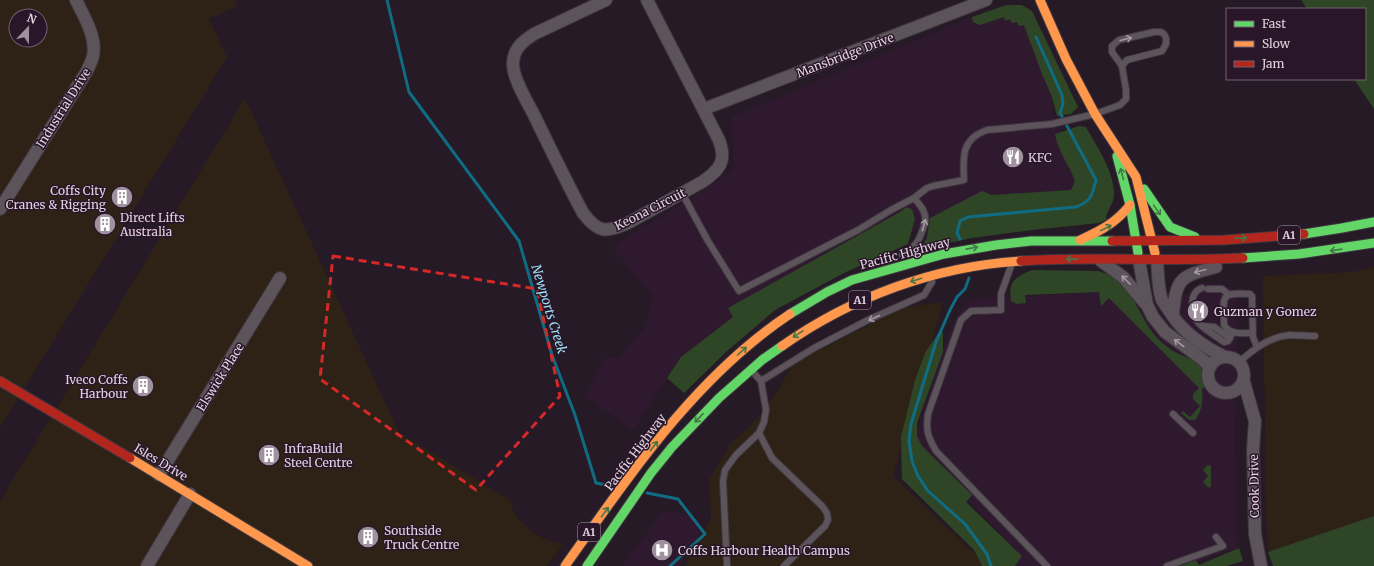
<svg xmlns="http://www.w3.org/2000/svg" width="1374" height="566" font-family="Merriweather,serif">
	<rect width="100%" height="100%" fill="#251a25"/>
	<g fill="#2f192f">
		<polygon points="1021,8 1052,97 1052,112 1065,140 1083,191 953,218 810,266 681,357 633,430 585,396 604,358 618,358 646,326 653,296 612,247 734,170 731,117 972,17"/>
		<polygon points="1200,283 1219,283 1238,291 1235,429 1237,548 1186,566 1015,566 1022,556 959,491 914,441 949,330 967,300 1128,290 1188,295"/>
		<polygon points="662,512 683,513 699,519 699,537 680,563 677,566 623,566"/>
	</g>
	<g fill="#2e2217" fill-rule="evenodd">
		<path d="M0,0H235L238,6L209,19L227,57L0,428ZM16,16H40V40H16Z"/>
		<polygon points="245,98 399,433 510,500 514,512 520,521 538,536 550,541 563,544 547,566 0,566 0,501"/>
		<polygon points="1374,267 1374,516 1268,552 1266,510 1263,276 1352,272"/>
		<polygon points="943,302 893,476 977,556 982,566 685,566 711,519 709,480 730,444 754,422 774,396 794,363 905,307"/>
	</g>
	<g fill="#2e4626">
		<polygon points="1301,0 1374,0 1374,109 1354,79 1365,79 1365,9 1307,9"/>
		<polygon points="1006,5 1022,5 1032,11 1078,107 1071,114 1057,116 1052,97 1042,74 1024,25 1019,26 1017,22 1012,23 1010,19 1005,21 1004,17 980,25 973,22 972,17"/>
		<path d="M1079,126L1086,127C1097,147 1113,169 1114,193C1114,206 1106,209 1106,220L1099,223L1032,230L972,238L921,249L927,237L930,218L982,191L992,195L1071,190L1075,181C1069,164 1058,152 1055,134Z"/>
		<polygon points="906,207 912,209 915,219 908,244 844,273 775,310 726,352 684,393 667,378 681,357 733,317 728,308 900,212"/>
		<path d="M1032,270L1098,271C1134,280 1135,313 1157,338C1163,344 1170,350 1179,354C1188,358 1198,361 1203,371C1207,378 1207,384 1202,390C1203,401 1202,411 1195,420H1189L1181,413L1183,411L1190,417L1200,406L1193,399V394L1199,388L1109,298L1101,306L1099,292L1025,295L1026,303L1017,304L1011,301C1008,281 1015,277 1032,270Z"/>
		<polygon points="939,332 943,332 943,352 917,423 917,436 922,446 972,495 966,502 1022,556 1015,566 982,566 974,550 902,479 901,437 915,380 926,351"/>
		<polygon points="1208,465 1211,466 1211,486 1209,488 1203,482 1208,476 1203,470"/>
		<polygon points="1374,516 1374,566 1273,566 1268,552"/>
		<polygon points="1239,548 1243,561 1227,566 1180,566 1196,560 1199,565"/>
	</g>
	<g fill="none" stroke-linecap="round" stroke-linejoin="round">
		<g stroke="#106c83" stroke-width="3">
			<polyline points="387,0 409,92 519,241 552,355 575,415 596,483 612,486"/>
			<path d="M960,239L957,233L960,221L968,217L1076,207C1091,201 1092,196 1096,180L1060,113L1063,104L1062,95L1036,37"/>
			<polyline points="969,278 965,289 957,297 950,310 936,342 911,424 909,441 912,461 918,476 928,491 965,524 987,554 991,566"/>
			<polyline points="647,493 678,499 705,534 670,566"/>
		</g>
		<g stroke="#3f373f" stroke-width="8">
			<g id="lane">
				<path d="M682,193L708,241L739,291L858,230L891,210L914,198L927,188L933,186L964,180C963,157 961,139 987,130L1052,124L1095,114L1120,105L1126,99V90L1122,66L1112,52V46L1119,40L1154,32H1161L1164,34L1166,38V44L1162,51L1127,60L1122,66"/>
				<path d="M902,255C917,247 920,239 925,223C927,212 920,205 914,198"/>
				<path d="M1011,266L1001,294V310L971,311L961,320L928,414C926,431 927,435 936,451L1047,566"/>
				<polyline points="1208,289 1222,289 1228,294"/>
				<path d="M1192,308C1192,299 1193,291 1202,288"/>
				<path d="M1192,313C1197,326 1213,334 1224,342L1228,341L1233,332"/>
				<polyline points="1202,326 1214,327 1230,338"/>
				<path d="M1253,333C1242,333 1230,335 1224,325C1224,297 1218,292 1250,294L1252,296L1253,337L1257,347"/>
				<path d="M1239,362C1254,349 1269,337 1289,335C1298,335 1307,336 1315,336"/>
				<polyline points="761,381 814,348 868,320 924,295 932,282"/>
				<polyline points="1173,414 1193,433"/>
				<polyline points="759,433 772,458 822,506 827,513 828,520 825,526 784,566"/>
				<polyline points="727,566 723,481 725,470 736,455 759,433 764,422 766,410 761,381 753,372"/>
				<polyline points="1167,566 1223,546 1216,537"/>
			</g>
		</g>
		<g stroke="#3f373f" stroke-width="14">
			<g id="street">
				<path d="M606,0L534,34C523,41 513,49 513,64C513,79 527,101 534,115C550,148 566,181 583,213C598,233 606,233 628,223L702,182C720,170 727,161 719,140L647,0"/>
				<polyline points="704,109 986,0"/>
				<path d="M0,209L87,71C89,66 92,61 93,56C97,37 84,17 76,0"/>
				<polyline points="1139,260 1147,305 1153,317 1165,332 1202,359 1210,367"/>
				<path d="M1157,260C1158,271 1158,290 1162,300C1165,305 1169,310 1172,315C1185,334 1204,347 1225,357"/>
				<polyline points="1101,261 1123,277 1145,303"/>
				<path d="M1173,315C1176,277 1181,276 1216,267"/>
				<circle cx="1226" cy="375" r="18"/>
				<polyline points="1244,382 1255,421 1253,450 1255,534 1261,566"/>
				<polyline points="159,475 280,278"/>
				<polyline points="147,566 190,494"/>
			</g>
		</g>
		<g stroke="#3f373f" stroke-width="11">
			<g id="fast">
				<polyline points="1117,156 1130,205 1138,253"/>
				<polyline points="1144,189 1170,227 1195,237"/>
				<polyline points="1304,234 1342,228 1374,222"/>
				<polyline points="1243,258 1299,254 1374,243"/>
				<polyline points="790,314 827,292 852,280 944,254 996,245 1031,241 1112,241"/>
				<polyline points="587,566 651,473 672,447 719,398 762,360 782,346"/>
			</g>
		</g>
		<g stroke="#3f373f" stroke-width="11">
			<g id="slow">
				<polyline points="1040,0 1066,59 1095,114 1136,177 1155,253"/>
				<path d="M1080,240C1100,231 1116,223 1130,205"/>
				<path d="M782,346C852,297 935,266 1021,261"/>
				<polyline points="130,458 308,566"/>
				<path d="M565,566C630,475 695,377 790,314"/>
			</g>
		</g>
		<g stroke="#3f373f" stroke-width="11">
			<g id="jam">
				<polyline points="1112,241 1224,240 1304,234"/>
				<path d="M1021,261C1095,256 1169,262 1243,258"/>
				<polyline points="0,381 130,458"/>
			</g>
		</g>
		<use href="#lane" stroke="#5c535b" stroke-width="6"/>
		<use href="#street" stroke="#5c535b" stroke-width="12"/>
		<use href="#fast" stroke="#63d668" stroke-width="9"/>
		<use href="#slow" stroke="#ff974d" stroke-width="9"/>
		<use href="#jam" stroke="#b3261e" stroke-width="9"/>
	</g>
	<defs><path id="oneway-shaft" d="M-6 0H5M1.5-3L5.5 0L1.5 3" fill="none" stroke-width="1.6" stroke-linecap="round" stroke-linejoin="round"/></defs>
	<g stroke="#a599a4">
		<use href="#oneway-shaft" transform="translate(1126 39) rotate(-14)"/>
		<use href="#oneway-shaft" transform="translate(924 225) rotate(-75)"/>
		<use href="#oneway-shaft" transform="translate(1200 271) rotate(165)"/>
		<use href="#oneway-shaft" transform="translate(1126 280) rotate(-135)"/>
		<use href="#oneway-shaft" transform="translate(874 318) rotate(155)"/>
		<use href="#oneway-shaft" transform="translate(1179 343) rotate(-143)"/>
	</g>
	<g stroke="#467648">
		<use href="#oneway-shaft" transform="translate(1122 174) rotate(-105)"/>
		<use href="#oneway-shaft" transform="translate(1157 210) rotate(55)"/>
		<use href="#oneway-shaft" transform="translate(1106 228) rotate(-26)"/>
		<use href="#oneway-shaft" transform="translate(1241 238) rotate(-2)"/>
		<use href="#oneway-shaft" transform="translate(972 248) rotate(-11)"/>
		<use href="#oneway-shaft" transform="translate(1336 250) rotate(172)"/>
		<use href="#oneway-shaft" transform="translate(1072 259) rotate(-179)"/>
		<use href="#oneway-shaft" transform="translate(916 280) rotate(163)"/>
		<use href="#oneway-shaft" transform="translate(798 334) rotate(148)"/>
		<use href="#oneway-shaft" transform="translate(742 351) rotate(-42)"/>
		<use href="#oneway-shaft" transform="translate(699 418) rotate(133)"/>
		<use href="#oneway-shaft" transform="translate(654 446) rotate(-52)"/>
		<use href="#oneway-shaft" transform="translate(605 512) rotate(-54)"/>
	</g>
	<path fill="none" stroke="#d62828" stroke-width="3" stroke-dasharray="8 5" stroke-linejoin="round" d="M333,256L537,289L560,396L476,490L320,379Z"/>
	<defs>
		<g id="restaurant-disc" transform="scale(1.15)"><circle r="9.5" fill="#9f929e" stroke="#291629"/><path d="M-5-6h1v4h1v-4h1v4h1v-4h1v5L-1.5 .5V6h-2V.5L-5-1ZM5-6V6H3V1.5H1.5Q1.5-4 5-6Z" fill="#fff"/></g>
		<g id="building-disc" transform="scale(1.15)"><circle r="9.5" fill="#9f929e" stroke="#291629"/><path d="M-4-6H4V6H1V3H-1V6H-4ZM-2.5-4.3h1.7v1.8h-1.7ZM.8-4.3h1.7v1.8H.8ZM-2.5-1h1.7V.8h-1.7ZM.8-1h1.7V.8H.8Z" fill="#fff"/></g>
		<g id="hospital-disc" transform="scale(1.15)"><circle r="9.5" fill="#9f929e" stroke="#291629"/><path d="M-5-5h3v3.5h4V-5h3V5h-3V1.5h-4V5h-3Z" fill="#fff"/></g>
	</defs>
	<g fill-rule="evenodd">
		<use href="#restaurant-disc" x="1013" y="157"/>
		<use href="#building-disc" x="122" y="197"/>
		<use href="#building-disc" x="105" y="224"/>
		<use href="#restaurant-disc" x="1198" y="311"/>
		<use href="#building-disc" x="143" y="386"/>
		<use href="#building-disc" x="269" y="455"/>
		<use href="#building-disc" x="368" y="537"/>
		<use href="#hospital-disc" x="662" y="550"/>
	</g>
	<g text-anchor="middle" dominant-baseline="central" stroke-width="3" stroke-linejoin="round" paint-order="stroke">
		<g fill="#291629" stroke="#a99aa8" stroke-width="1">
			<rect x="1278" y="226" width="22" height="18" rx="3"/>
			<rect x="849" y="291" width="22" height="18" rx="3"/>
			<rect x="578" y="523" width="22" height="18" rx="3"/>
		</g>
		<g font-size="11" font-weight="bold" fill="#e0d2df">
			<text x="1289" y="235">A1</text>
			<text x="860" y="300">A1</text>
			<text x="589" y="532">A1</text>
		</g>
		<g font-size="12" fill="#e0d2df" stroke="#291629">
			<text transform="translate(845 55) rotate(-21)">Mansbridge Drive</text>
			<text transform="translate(63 108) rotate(-58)">Industrial Drive</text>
			<text transform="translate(650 209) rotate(-27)">Keona Circuit</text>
			<text transform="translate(905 253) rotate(-15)">Pacific Highway</text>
			<text transform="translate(220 377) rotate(-58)">Elswick Place</text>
			<text transform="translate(635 452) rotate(-53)">Pacific Highway</text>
			<text transform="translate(161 462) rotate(31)">Isles Drive</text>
			<text transform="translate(1254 486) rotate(-91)">Cook Drive</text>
		</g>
		<g font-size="12" fill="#e0d2df" stroke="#291629" text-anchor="start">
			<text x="1028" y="157">KFC</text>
			<text x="106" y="190" text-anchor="end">Coffs City<tspan x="106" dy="14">Cranes &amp; Rigging</tspan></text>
			<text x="120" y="217">Direct Lifts<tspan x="120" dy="14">Australia</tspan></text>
			<text x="1214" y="311">Guzman y Gomez</text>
			<text x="128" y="379" text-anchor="end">Iveco Coffs<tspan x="128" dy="14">Harbour</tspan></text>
			<text x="284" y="448">InfraBuild<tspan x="284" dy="14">Steel Centre</tspan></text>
			<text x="384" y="530">Southside<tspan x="384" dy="14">Truck Centre</tspan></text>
			<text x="678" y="550">Coffs Harbour Health Campus</text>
		</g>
		<g font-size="13" font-style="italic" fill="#9ee0f5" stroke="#291629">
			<text transform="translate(549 309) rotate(73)">Newports Creek</text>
		</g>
	</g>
	<rect x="1226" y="8" width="140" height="72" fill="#291629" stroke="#726172"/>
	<rect x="1234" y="21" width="20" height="6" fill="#63d668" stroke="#726172"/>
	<text x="1262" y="28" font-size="12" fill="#e0d2df">Fast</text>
	<rect x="1234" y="41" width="20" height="6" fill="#ff974d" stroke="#726172"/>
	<text x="1262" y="48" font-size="12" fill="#e0d2df">Slow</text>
	<rect x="1234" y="61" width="20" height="6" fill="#b3261e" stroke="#726172"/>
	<text x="1262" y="68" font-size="12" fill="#e0d2df">Jam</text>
	<g transform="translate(28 28) rotate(22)"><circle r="19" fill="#291629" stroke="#726172"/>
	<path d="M0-3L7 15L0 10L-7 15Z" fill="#9f929e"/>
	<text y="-6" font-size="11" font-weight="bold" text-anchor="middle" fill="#e0d2df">N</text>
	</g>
</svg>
